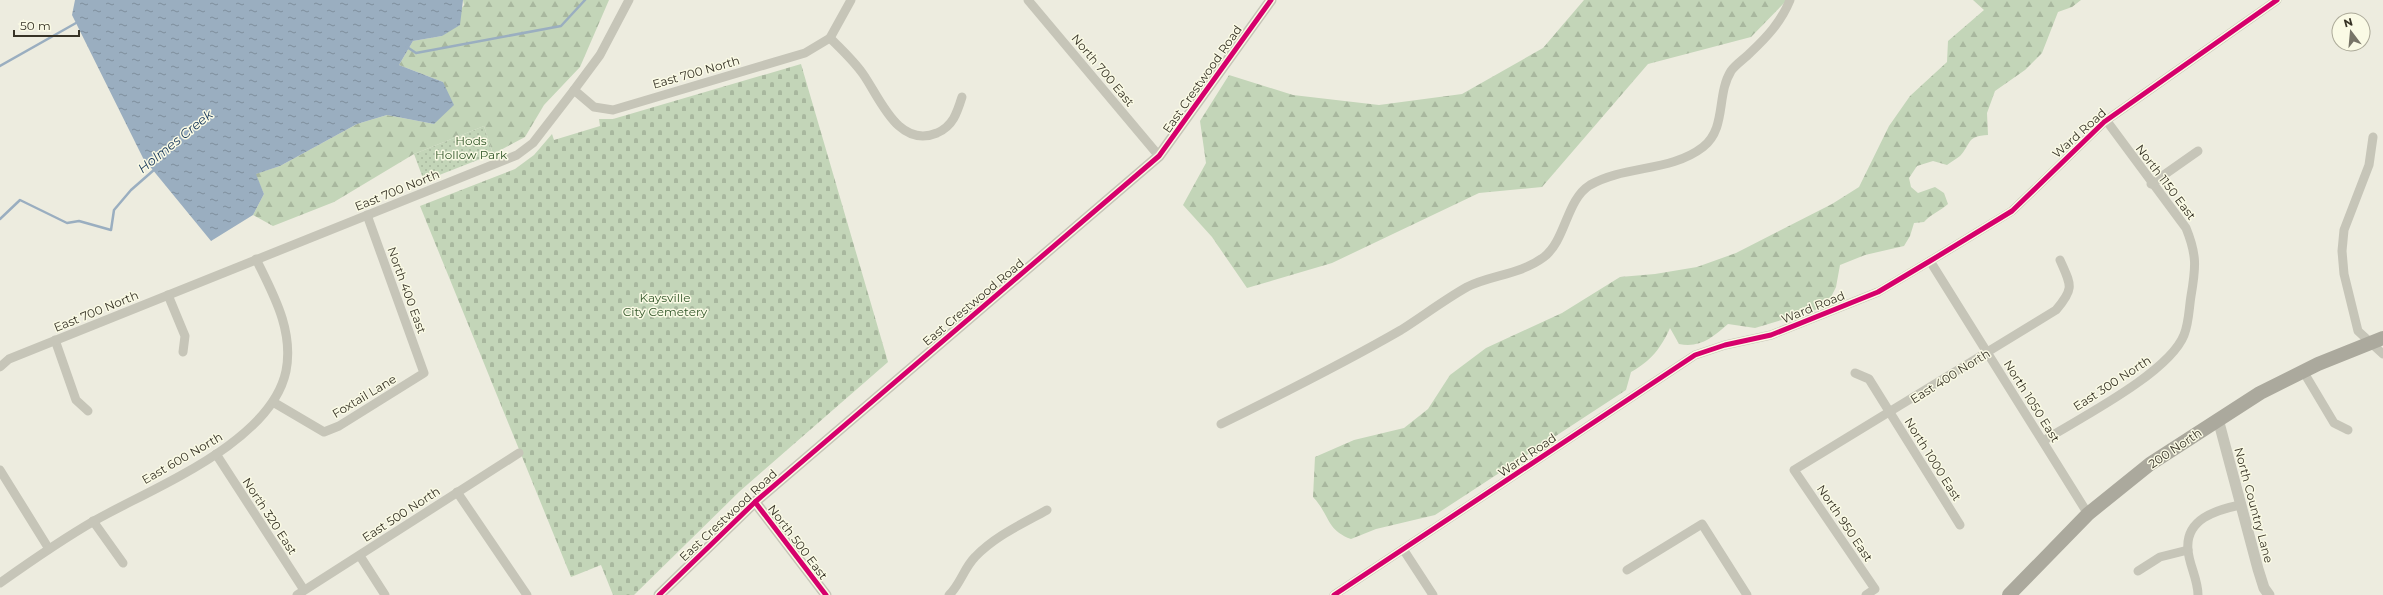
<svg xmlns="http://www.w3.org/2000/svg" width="2383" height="595" font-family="Montserrat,sans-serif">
	<defs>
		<pattern id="grass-dots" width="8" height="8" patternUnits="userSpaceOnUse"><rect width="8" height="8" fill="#c3d5b8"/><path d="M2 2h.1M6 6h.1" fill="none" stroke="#a8b79e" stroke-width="1.8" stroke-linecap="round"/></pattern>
		<pattern id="forest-firs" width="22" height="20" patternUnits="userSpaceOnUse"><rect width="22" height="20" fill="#c3d5b8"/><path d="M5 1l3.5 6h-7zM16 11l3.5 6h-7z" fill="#a8b79e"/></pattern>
		<pattern id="cemetery-stones" width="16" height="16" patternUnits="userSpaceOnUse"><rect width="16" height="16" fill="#c3d5b8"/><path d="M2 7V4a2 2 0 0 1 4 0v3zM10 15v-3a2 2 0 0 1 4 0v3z" fill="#a8b79e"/></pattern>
		<pattern id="water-ripples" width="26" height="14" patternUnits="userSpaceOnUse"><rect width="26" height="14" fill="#9aaec0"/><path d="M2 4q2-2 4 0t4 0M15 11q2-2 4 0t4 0" fill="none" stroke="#7e8e9c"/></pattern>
	</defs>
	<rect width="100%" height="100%" fill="#edecdf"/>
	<polygon fill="url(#grass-dots)" points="484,126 493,154 424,181 414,154"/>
	<g fill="url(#forest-firs)">
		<polygon points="463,0 609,0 580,67 544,105 525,137 493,154 484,126 414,154 334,202 273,226 253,215 264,194 255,174 280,166 357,124 387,115 434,124 443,82 399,65 413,41 442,36 464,5"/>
		<polygon points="1584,0 1787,0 1751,37 1648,64 1542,187 1479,193 1332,263 1247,288 1212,237 1183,205 1206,163 1200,121 1229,75 1293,95 1379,105 1462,94 1543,48"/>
		<path d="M1973,0H2081L2072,7L2058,12L2042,53L2025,70L1995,91L1987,113L1988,135C1966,136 1972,143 1960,156C1956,159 1951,162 1947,165L1933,161L1917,166L1909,178L1911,187L1918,193L1935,187L1944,193L1948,204C1940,211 1931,214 1924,222L1914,223L1910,236L1904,246L1865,255L1840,265L1836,287L1829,301L1815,310L1755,328L1728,324C1712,338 1700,348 1679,344L1670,328C1661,348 1651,361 1631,372L1626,390L1435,515L1376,529L1351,539C1326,530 1330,515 1313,497L1315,457L1354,440L1404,428L1428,409L1450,375L1486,348L1562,313L1620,277L1655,274L1697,267L1736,253L1832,204L1859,187L1889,126L1910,96L1947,62L1948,41L1984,10Z"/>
	</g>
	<polygon fill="url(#cemetery-stones)" points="801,64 888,362 740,491 634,595 613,595 601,565 571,577 420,206 515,169 534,155 552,134 554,140 600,126 599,119 613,119"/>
	<polygon fill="url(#water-ripples)" points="75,0 463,0 460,25 442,36 413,41 399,65 443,82 454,105 434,124 387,115 357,124 280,166 256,174 264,194 253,215 211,241 143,158 72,15"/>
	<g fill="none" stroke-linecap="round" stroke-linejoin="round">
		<g stroke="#9aaec0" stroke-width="2.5">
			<polyline points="407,47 416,53 561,26 585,0"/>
			<polyline points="0,66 76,23"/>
			<polyline points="0,219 20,200 67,223 79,221 111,230 114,210 131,190 155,169"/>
		</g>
		<g stroke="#c6c5b8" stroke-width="9">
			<polyline points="1028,0 1159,156"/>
			<path d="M830,38C841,49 854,61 863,74C880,98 898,149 937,133C953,126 957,113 962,97"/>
			<polyline points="574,90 600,55 629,0"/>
			<polyline points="2373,137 2369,165 2344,230 2342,251 2344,274 2358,331 2383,354"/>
			<polyline points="2151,184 2198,151"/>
			<polyline points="1930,261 2088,514"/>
			<polyline points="168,295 185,336 183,352"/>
			<polyline points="55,340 76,400 88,411"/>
			<polyline points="0,367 9,359 517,155 533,143 574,90 594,107 613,110 805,53 830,38 851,0"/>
			<polyline points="2303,371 2334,423 2348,430"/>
			<polyline points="1855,373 1869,379 1960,525"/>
			<polyline points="273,402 324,432 339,426 424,373 367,215"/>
			<path d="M1221,424C1282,394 1342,364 1401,330C1423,316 1444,300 1467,287C1490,275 1520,275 1544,257C1566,240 1566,200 1590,185C1625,165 1671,172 1703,147C1727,128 1716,95 1731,71C1735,65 1744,59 1750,53C1767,37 1781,22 1790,0"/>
			<path d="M2043,441C2080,418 2169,373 2184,335C2189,323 2189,308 2191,296C2196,267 2197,255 2186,228L2106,120"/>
			<polyline points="216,454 304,590"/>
			<polyline points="0,470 49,549"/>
			<polyline points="457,492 527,595"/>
			<polyline points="93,521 123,563"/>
			<polyline points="1403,549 1433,595"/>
			<polyline points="360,556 385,595"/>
			<polyline points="1627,570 1702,524 1747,595"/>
			<polyline points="2138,571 2160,557 2188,550"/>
			<path d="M0,583C31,561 61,540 94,521C152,488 271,443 286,371C294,330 273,294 256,259"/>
			<polyline points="297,595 519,453"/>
			<path d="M949,595C960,585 964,568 975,557C995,536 1022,524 1047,510"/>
			<polyline points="1334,595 1695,355 1725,345 1771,335 1878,292 1930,261 2012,211 2104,122 2277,0"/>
			<path d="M1866,595L1875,589L1794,470L2056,310C2075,288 2071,285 2060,260"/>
			<path d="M2198,595C2198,579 2189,565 2188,550C2185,519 2216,510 2240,505"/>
		</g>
		<g stroke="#c6c5b8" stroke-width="11">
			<polyline points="2218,419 2258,569 2264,588 2269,595"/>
			<polyline points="755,502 826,595"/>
			<polyline points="659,595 755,502 1159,156 1271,0"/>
		</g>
		<polyline stroke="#aba99d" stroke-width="14" points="2009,595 2088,514 2150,464 2260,393 2318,364 2383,338"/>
		<g stroke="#fafae5" stroke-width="8">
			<g id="cycleway">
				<polyline points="755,502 826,595"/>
				<polyline points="659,595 755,502 1159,156 1271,0"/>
				<polyline points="1334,595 1695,355 1725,345 1771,335 1878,292 1930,261 2012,211 2104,122 2277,0"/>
			</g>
		</g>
		<use href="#cycleway" stroke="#d6006c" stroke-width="5"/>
	</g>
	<g text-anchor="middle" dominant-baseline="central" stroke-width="3" stroke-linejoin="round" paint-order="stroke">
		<g font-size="12" fill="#373326" stroke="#fafae5">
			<text transform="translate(1103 70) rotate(50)">North 700 East</text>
			<text transform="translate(696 72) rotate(-16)">East 700 North</text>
			<text transform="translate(1202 79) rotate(-55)">East Crestwood Road</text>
			<text transform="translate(2079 133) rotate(-42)">Ward Road</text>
			<text transform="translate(2166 182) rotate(53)">North 1150 East</text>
			<text transform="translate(397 190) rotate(-22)">East 700 North</text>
			<text transform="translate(407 290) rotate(70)">North 400 East</text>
			<text transform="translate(973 302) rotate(-40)">East Crestwood Road</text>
			<text transform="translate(1813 307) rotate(-22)">Ward Road</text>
			<text transform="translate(96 311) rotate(-22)">East 700 North</text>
			<text transform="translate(1950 376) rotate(-32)">East 400 North</text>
			<text transform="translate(2112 383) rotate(-33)">East 300 North</text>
			<text transform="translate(364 396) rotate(-31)">Foxtail Lane</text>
			<text transform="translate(2032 401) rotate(58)">North 1050 East</text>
			<text transform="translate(2175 448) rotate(-34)">200 North</text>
			<text transform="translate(1527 455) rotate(-34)">Ward Road</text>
			<text transform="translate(182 458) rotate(-30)">East 600 North</text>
			<text transform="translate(1933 459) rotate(58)">North 1000 East</text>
			<text transform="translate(2254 505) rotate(75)">North Country Lane</text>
			<text transform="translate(401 514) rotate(-33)">East 500 North</text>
			<text transform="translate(728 515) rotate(-43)">East Crestwood Road</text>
			<text transform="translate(270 516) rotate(57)">North 320 East</text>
			<text transform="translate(1845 523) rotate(56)">North 950 East</text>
			<text transform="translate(798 542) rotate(53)">North 500 East</text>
		</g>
		<g font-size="12" fill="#315628" stroke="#fafae5">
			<text x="471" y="140">Hods<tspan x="471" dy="14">Hollow Park</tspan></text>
			<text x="665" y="297">Kaysville<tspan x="665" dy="14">City Cemetery</tspan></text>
		</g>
		<g font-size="13" font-style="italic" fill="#19395b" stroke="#fafae5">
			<text transform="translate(175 141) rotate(-39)">Holmes Creek</text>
		</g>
	</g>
	<g transform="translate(2351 32) rotate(344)"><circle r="19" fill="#fafae5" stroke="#acaa99"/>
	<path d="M0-3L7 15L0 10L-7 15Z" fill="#777467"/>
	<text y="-6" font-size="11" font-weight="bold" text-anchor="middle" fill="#373326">N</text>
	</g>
	<path d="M14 30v6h65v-6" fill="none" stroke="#373326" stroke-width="2"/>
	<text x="20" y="30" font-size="12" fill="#373326" stroke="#fafae5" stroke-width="3" paint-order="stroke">50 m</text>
</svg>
